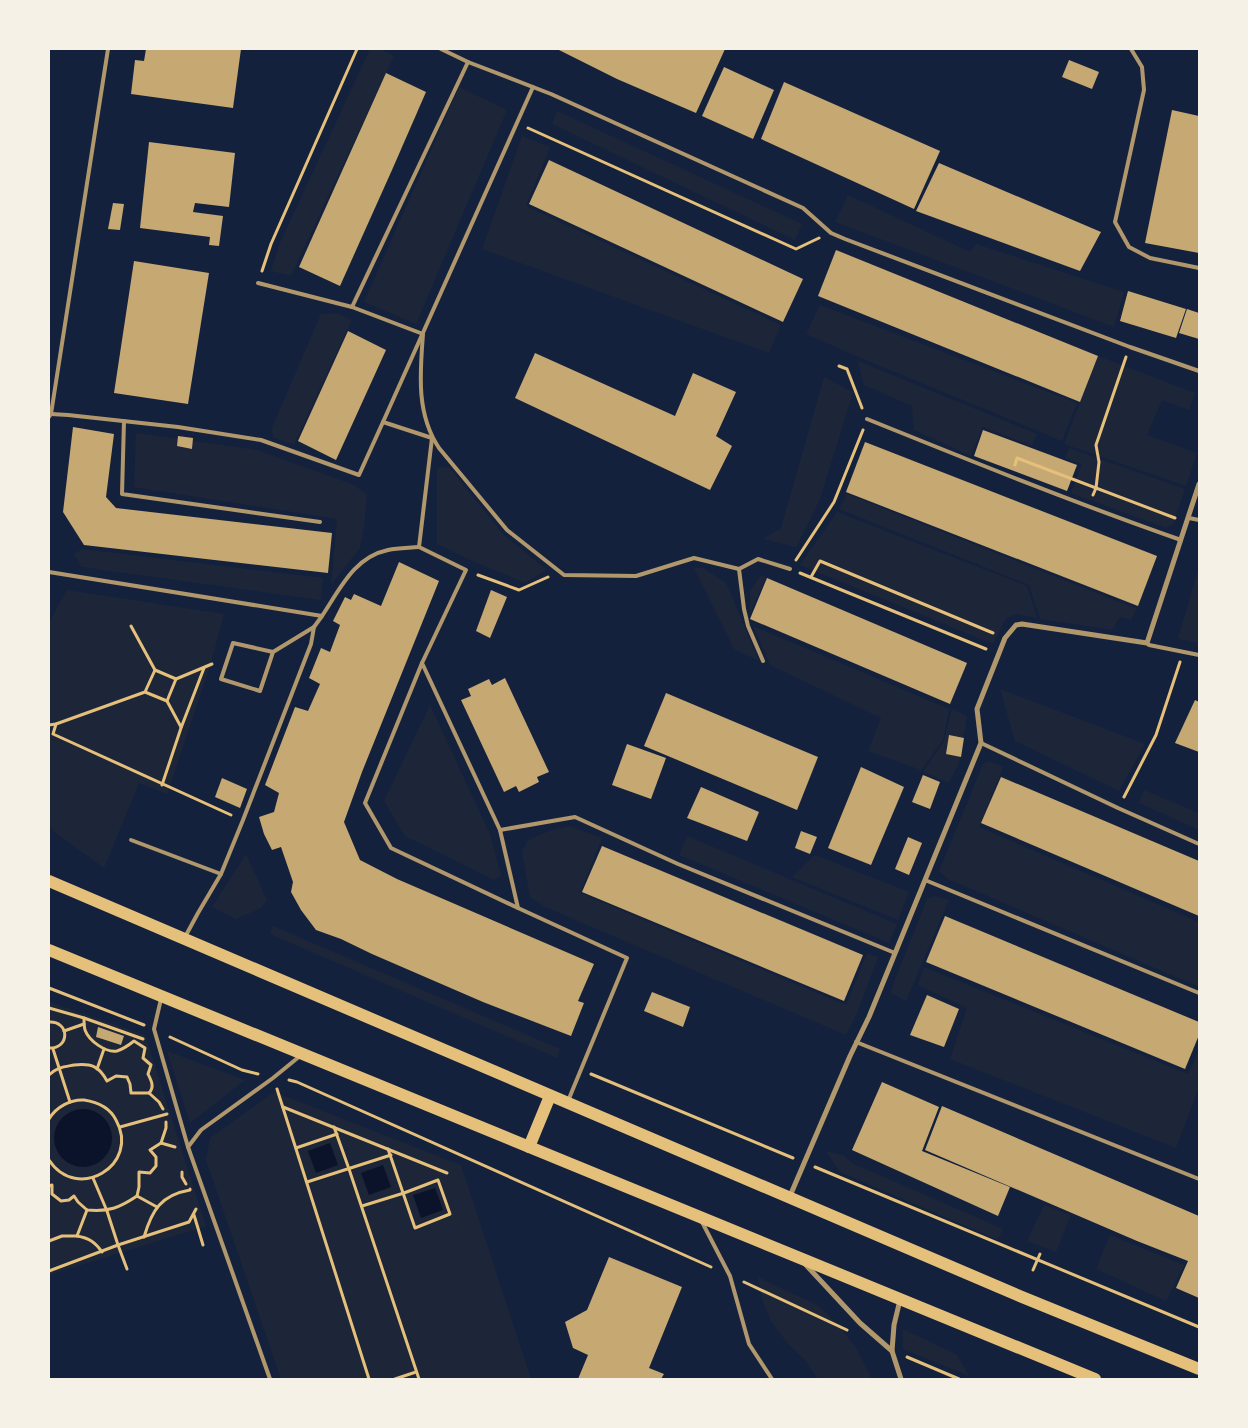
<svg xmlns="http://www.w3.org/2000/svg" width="1248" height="1428" font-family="'Fira Sans',sans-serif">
	<rect width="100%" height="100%" fill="#14213d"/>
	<g fill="#1d2539">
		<polygon points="370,49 380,49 394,56 291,276 271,271 279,245"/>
		<polygon points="459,87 507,110 416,324 364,302"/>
		<polygon points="557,111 802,224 795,240 552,124"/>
		<polygon points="522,136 550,147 526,206 781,325 769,353 482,249"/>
		<polygon points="848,195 970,252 976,244 1124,292 1114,327 835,222"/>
		<polygon points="820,305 1077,403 1062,441 856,356 806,334"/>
		<polygon points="337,313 352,320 294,445 273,437 272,428 321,314"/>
		<polygon points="1098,356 1195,393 1189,410 1162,400 1147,435 1197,453 1186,486 1064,444"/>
		<polygon points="858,361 1037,434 1032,446 983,427 971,456 914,430 912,406 864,385"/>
		<polygon points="824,377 853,392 820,499 796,547 763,539 781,528"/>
		<polygon points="136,433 257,450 352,484 367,494 364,527 360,548 331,585 337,519 134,487"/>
		<polygon points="1069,448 1185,489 1173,524 1166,528 1071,493 1082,464 1065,458"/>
		<polygon points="449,467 504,535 547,570 525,583 470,560 437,544 437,468"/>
		<polygon points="847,494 1137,609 1131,620 1120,617 1112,630 1040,619 1029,585 839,509"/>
		<polygon points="837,512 1027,586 1037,618 1017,614 1006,618 993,644 800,565"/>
		<polygon points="82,549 323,578 321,600 81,567 74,554"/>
		<polygon points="1199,567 1199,643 1178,639"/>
		<polygon points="694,568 703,568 726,583 759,661 734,649"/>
		<polygon points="761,575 766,577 750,614 750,591"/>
		<polygon points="67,590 224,614 210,666 167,794 139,783 104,868 53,831 49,824 49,622"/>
		<polygon points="753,626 949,709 943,740 921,770 868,751 881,718 770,665"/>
		<polygon points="1000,689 1145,744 1119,791 1015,741"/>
		<polygon points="430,705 490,834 501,875 494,880 405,836 384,801"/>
		<polygon points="952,709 967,716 959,763 949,783 923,772 944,741"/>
		<polygon points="989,761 1003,767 979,827 1199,922 1199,987 948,879 939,871 983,764"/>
		<polygon points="1144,790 1199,813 1199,830 1139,803"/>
		<polygon points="569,826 602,838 580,893 846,1005 867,953 878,957 857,1013 846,1035 545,907 530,897 522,852 528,840 551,830"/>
		<polygon points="687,836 897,924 889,943 679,855"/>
		<polygon points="246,854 267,900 261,908 236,919 212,907"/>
		<polygon points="815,855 909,892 898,920 792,877"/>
		<polygon points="935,896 949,900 906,1001 891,993 894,982 927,899"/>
		<polygon points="273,926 560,1049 557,1058 270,934"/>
		<polygon points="924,967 1188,1074 1199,1050 1199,1087 1176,1148 950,1059 967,1008 918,985"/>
		<polygon points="49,1002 145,1035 206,1226 49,1275"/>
		<polygon points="167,1051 245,1080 190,1123"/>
		<polygon points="274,1092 461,1165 531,1379 281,1379 206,1160 210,1138"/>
		<polygon points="826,1151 843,1155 852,1163 1003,1229 998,1240 840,1172"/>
		<polygon points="1044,1205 1071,1215 1056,1252 1027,1241"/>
		<polygon points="1110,1235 1184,1265 1166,1301 1096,1269"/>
		<polygon points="758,1277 819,1306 840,1327 856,1348 872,1379 818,1379 805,1360 788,1344 771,1321 762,1300"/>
		<polygon points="903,1329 957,1355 969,1376 903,1349"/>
	</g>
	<g fill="#0b132b">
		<circle cx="83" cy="1138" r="29"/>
		<polygon points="330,1143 338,1165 316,1173 308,1151"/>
		<polygon points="383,1165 391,1187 369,1195 361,1173"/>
		<polygon points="435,1188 443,1210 421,1218 413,1195"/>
	</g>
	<g fill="#c6a872">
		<polygon points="146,49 241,49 233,108 131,94 135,60 144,61"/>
		<polygon points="557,49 725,49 696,113 617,79"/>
		<polygon points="1069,60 1099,72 1092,89 1062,77"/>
		<polygon points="724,67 774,90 753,139 702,116"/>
		<polygon points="386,73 426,92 392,170 340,286 299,267"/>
		<polygon points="784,82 940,151 914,209 761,139"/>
		<polygon points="1172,110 1199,116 1199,253 1145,243"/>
		<polygon points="149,142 235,153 229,207 195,203 193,212 223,216 219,246 209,245 210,237 140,228"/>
		<polygon points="549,160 803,279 783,322 529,204"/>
		<polygon points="939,163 1101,232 1080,271 916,211"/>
		<polygon points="113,203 124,204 120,230 108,229"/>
		<polygon points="836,250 1098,356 1080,402 818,296"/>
		<polygon points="134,261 209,273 188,404 114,393"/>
		<polygon points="1128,291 1186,309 1176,338 1120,321"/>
		<polygon points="1187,309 1199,313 1199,339 1179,333"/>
		<polygon points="348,331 386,350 336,460 298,441"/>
		<polygon points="535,353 675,416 693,373 736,392 716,436 732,446 710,490 515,398"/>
		<polygon points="73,427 114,434 106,497 116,508 332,533 328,573 84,545 63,512"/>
		<polygon points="983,430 1077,465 1067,491 974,456"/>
		<polygon points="178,436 193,438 192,449 177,446"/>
		<polygon points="865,442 1157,556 1138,606 846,492"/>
		<polygon points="399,562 439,581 362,772 344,822 360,860 397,879 594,964 578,1001 584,1003 571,1036 483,1002 372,954 341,939 316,930 301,910 291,892 293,882 281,847 272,850 264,834 259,817 274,812 279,793 265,785 295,707 308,711 320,684 309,678 321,648 330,652 340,625 333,621 345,597 351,600 354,594 381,606"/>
		<polygon points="767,578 967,663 950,704 750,619"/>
		<polygon points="491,590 507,597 490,638 476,631"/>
		<polygon points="505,678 549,772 537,777 539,782 519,792 516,786 504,792 461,700 471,696 468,689 489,679 492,685"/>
		<polygon points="666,693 818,757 797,810 644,746"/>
		<polygon points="1195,700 1199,702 1199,752 1175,743"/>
		<polygon points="949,735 964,738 961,757 946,754"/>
		<polygon points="627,744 666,758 651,799 612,785"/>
		<polygon points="861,767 904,787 871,865 828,848"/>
		<polygon points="923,775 940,782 930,809 912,802"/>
		<polygon points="1001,777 1199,861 1199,916 981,823"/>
		<polygon points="222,778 247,789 240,808 215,797"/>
		<polygon points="701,787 759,812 747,841 687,818"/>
		<polygon points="801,831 817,837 810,854 795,848"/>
		<polygon points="908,837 922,843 909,875 895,869"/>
		<polygon points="602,846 863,955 844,1001 582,892"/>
		<polygon points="945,916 1199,1022 1199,1035 1185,1069 926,962"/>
		<polygon points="652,992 690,1007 683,1027 644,1011"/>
		<polygon points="927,995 959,1009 944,1047 910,1035"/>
		<polygon points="98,1027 124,1036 121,1045 96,1037"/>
		<polygon points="882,1082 939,1107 922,1151 1010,1187 998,1216 852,1150"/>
		<polygon points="942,1106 1199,1216 1199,1298 1176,1288 1188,1261 1137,1241 925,1150"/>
		<polygon points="609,1257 682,1287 649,1368 664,1374 661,1379 578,1379 588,1355 573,1348 565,1322 587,1310"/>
	</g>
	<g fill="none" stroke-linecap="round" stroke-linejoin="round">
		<g stroke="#e5c07b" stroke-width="3">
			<polyline points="528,128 796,249 819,238"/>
			<polyline points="262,271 271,244 357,49"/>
			<polyline points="839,366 847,369 862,408"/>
			<polyline points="1015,465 1017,458 1175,518"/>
			<polyline points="1093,495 1096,488 1099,462 1096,445 1126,357"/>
			<polyline points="796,560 834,502 863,430"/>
			<polyline points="800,573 986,649"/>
			<polyline points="478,575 519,590 548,577"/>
			<polyline points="811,577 820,561 993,633"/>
			<polyline points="131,626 155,670"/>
			<polyline points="176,679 212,664"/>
			<polyline points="167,701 181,727"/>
			<polyline points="56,724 53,734 231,815"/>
			<polyline points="49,725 56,724 145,692 167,701 176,679 155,670 145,692"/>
			<polyline points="162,785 181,728 204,668"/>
			<polyline points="1124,797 1156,735 1180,662"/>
			<polyline points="49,988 144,1025"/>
			<polyline points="49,1008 84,1018 143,1039"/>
			<path d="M84,1018C84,1022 84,1026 85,1030C89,1041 106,1053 117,1051C123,1049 129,1045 134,1041L145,1048L143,1058L151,1065L148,1074C151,1080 155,1087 149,1093"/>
			<path d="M49,1022C70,1021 70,1049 49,1048"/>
			<polyline points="64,1031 84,1024"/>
			<polyline points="170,1037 242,1070 258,1074"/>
			<polyline points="53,1049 70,1102"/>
			<polyline points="97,1069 104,1049"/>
			<polyline points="591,1074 793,1158"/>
			<path d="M49,1075C58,1067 63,1067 74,1065C91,1063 99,1066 107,1081L116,1076L127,1077L130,1084L131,1093H149L159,1102L163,1109"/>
			<polyline points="289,1080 297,1082 711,1267"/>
			<polyline points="277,1089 369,1379"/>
			<polyline points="283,1107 447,1173"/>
			<path d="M49,1119C56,1107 71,1099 84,1100C97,1102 110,1108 116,1120C141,1165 77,1203 49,1160"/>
			<polyline points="120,1127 167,1114"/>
			<polyline points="334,1127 349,1169 419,1379"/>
			<polyline points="161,1143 175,1147"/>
			<polyline points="296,1148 337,1134"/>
			<polyline points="815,1167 1199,1327"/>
			<polyline points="182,1172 182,1177 186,1184"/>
			<polyline points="93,1178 107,1211 118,1245 127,1269"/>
			<polyline points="307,1182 391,1155"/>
			<path d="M49,1186L52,1185V1194L61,1201L69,1200L74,1196L78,1202L87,1210C109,1212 119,1208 137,1196L139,1187V1172L150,1173L156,1166V1157L150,1150L161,1143L166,1128V1122"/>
			<polyline points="137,1196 157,1207"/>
			<polyline points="362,1206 404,1193 438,1180 450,1214 415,1228 388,1149"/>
			<path d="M87,1210L77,1236C89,1238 95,1242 102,1252"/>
			<polyline points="194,1215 203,1245"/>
			<path d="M144,1237C152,1210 161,1195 190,1190V1189"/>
			<polyline points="49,1241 62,1236 77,1236"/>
			<polyline points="1033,1270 1040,1254"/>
			<polyline points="49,1271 118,1245 189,1222 196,1209"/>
			<polyline points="744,1282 847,1330"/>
			<polyline points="907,1357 959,1379"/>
			<polyline points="395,1379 416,1372"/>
		</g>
		<g stroke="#b1986c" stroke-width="4">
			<polyline points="441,49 468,62 551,94 803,208 831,233 845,239 1130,347 1199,371"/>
			<polyline points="1131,49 1142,67 1144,90 1115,222 1129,247 1150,258 1199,268"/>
			<polyline points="533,87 383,422 432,438 419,547 466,570 422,663 500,830 518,908 627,958 568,1101"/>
			<path d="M258,283L352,307L423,334C420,373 416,414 439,448L507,530L564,575L636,576L694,558L739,569L758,559L790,569"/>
			<polyline points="352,307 468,62"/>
			<polyline points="51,414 68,415 178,427 261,440 359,475 383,422"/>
			<polyline points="49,417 51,414 108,49"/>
			<path d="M867,419C971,461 1075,503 1181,540"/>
			<polyline points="124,421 122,494 320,522"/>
			<polyline points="1189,518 1199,520"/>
			<polyline points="739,569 744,609 748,626 763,661"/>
			<path d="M49,572L322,616C340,589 354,557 388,550C398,548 409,548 419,547"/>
			<polyline points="1147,643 1149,645 1199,655"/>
			<polyline points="273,652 260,691 221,679 233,643 273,652 314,627"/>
			<polyline points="422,663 365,803 391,848 518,908"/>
			<polyline points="981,743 1118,808 1199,844"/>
			<polyline points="500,830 575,817 678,864 895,953"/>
			<polyline points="131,840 221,874"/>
			<polyline points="925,880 1199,993"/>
			<polyline points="185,937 198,913 221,874 243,820 311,644 314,627 322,616"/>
			<polyline points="161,999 154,1029 188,1147 270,1379"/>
			<polyline points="856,1042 1199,1179"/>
			<polyline points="188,1147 201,1130 273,1078 300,1056"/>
			<polyline points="702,1222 730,1276 749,1344 772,1379"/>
		</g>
		<g stroke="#b1986c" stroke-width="5">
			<polyline points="790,1196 850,1056 869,1017 981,743 977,709 1005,638 1016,625 1022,624 1147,643 1199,484"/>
			<polyline points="806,1265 860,1323 892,1351"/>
			<polyline points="900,1300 894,1325 892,1351 901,1379"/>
		</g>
		<g stroke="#e5c07b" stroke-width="12">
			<polyline points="49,881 1022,1297 1199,1369"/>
			<polyline points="49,950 1095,1379"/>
			<polyline points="529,1147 550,1096"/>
		</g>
	</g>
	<rect width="1248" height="1428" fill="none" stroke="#f6f1e7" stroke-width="100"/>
</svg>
